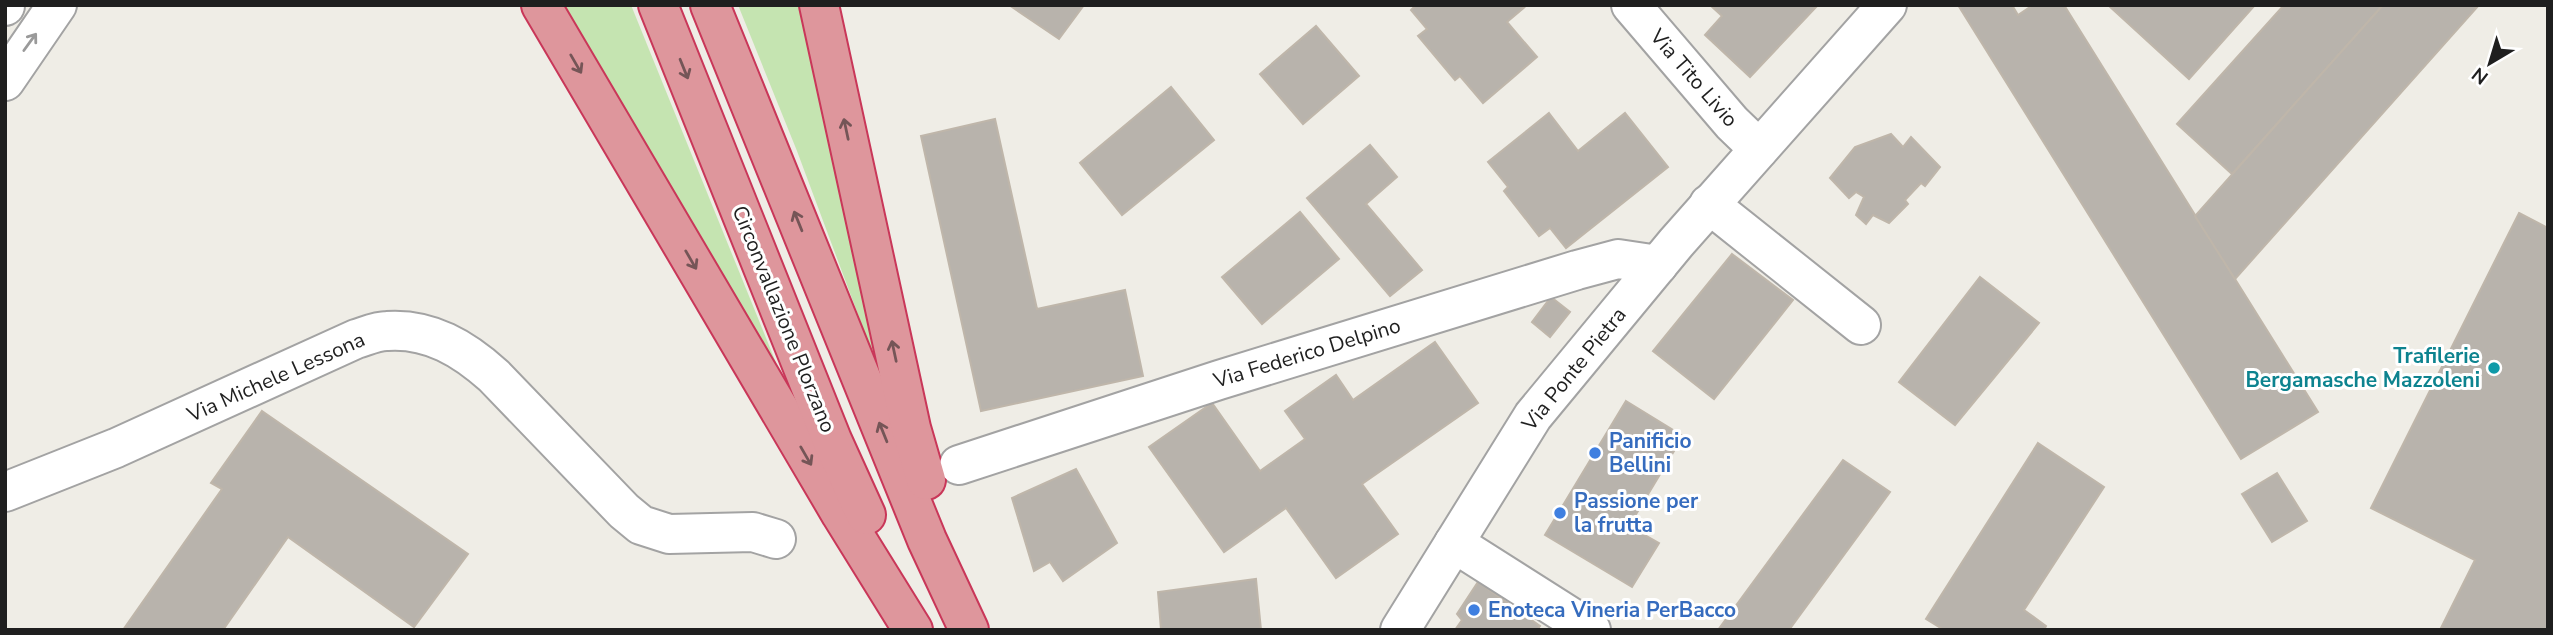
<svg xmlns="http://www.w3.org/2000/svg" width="2553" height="635" font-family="'Nunito Sans',sans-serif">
	<rect width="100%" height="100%" fill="#efede6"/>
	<g fill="#c5e4b1">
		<polygon points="559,5 631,5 779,370 776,373"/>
		<polygon points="738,5 802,5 879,359 875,360 797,151"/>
	</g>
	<g fill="#b8b3ac" stroke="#bfb6aa" stroke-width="2">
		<polygon points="1009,5 1084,5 1059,39"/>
		<polygon points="1416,5 1527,5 1507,22 1537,57 1483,103 1460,76 1455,80 1418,36 1427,29 1411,10"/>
		<polygon points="1710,5 1818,5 1750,77 1705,35 1722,16"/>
		<polygon points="1958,5 2012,5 2018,15 2033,5 2064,5 2318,412 2241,459"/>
		<polygon points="2108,5 2255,5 2189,79"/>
		<polygon points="2284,5 2383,5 2232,174 2177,124"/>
		<polygon points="2383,5 2479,5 2235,279 2195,216"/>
		<polygon points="1316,26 1359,76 1303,124 1260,74"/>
		<polygon points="1171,87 1214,140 1122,215 1080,163"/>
		<polygon points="1549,113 1578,151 1625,113 1668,167 1566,248 1550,228 1539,236 1504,191 1508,187 1488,162"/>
		<polygon points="995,119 1037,309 1125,290 1143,376 981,411 921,136"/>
		<polygon points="1891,134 1903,147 1911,137 1940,167 1925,186 1921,183 1905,200 1908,204 1889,223 1873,215 1866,224 1856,215 1864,197 1856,192 1849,198 1830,178 1855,147"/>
		<polygon points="1370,145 1397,177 1366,204 1422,270 1390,296 1307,198"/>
		<polygon points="1300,212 1339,259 1262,324 1222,277"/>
		<polygon points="2519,213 2548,228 2548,630 2440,630 2475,560 2371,508"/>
		<polygon points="1732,254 1793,300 1714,399 1653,351"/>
		<polygon points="1980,277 2039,323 1955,425 1899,382"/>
		<polygon points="1551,297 1570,312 1550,337 1532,322"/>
		<polygon points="1435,342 1478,403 1362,484 1398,534 1336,578 1286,508 1224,552 1149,447 1212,403 1260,471 1305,439 1285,411 1336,375 1353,400"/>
		<polygon points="1626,401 1683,436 1629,526 1659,543 1632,587 1545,535"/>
		<polygon points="262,411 468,554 414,627 288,537 223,630 123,630 222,489 211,483"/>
		<polygon points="2038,443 2104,487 2024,610 2046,626 2044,630 1944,630 1926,619"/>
		<polygon points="1843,460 1890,492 1789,630 1718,630"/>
		<polygon points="1076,469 1117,543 1063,581 1050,562 1034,571 1012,498"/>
		<polygon points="2277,473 2307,521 2272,542 2242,494"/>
		<polygon points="1256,579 1261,630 1161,630 1158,592"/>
		<polygon points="1478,582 1540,626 1537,630 1455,630 1462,620 1457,614"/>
	</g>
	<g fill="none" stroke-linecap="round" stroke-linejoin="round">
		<g stroke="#a3a3a3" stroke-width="42">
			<g id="minor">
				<polyline points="1631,5 1732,123 1759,149"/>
				<polyline points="5,6 5,5"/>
				<polyline points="5,81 57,5"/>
				<polyline points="1709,204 1861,325"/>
				<polyline points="959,465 1219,380 1577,270 1618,259 1658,265"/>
				<path d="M5,492L116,448L356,339C366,336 377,331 387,331C430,328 464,349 494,376L624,511L641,525L669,534L753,532L776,539"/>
				<polyline points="1454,543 1591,630"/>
				<polyline points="1400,630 1533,416 1676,243 1887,5"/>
			</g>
		</g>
		<g stroke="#c93759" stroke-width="42">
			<g id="highway">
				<polyline points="541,5 841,514 913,630"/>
				<polyline points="658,5 832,440 866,515"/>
				<polyline points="710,5 927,540 969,630"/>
				<polyline points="819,5 911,428 926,480"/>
			</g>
		</g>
		<use href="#minor" stroke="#fff" stroke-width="38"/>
		<use href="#highway" stroke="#de969c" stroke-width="38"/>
	</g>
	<defs><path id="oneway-shaft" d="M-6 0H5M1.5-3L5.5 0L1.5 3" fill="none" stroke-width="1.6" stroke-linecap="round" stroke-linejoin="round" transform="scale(1.75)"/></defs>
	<use stroke="#9a9a9a" href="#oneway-shaft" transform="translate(30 42) rotate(-54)"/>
	<g stroke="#755557">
		<use href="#oneway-shaft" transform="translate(576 64) rotate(60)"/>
		<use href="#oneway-shaft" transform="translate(684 69) rotate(68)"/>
		<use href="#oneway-shaft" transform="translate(846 129) rotate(-102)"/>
		<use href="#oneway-shaft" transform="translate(798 221) rotate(-112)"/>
		<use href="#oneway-shaft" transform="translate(691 260) rotate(60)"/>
		<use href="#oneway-shaft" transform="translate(894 351) rotate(-102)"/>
		<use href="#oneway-shaft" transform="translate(883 432) rotate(-112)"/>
		<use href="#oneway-shaft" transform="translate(806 456) rotate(60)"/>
	</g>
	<circle fill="#0f9aa8" stroke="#fff" stroke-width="2.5" cx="2494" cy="368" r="7"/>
	<g fill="#3f7fe0" stroke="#fff" stroke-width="2.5">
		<circle cx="1595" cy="453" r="7"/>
		<circle cx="1560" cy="513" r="7"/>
		<circle cx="1474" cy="610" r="7"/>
	</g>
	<g text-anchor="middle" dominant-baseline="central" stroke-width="6" stroke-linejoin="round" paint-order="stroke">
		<g font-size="21" fill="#1f1f1f" stroke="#fff">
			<text transform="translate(1694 78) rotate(49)">Via Tito Livio</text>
			<text transform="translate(784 319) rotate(68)">Circonvallazione Plorzano</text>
			<text transform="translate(1307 353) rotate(-17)">Via Federico Delpino</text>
			<text transform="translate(1574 369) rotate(-51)">Via Ponte Pietra</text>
			<text transform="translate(276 377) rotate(-24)">Via Michele Lessona</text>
		</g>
		<g font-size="21" font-weight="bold" fill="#0d838f" stroke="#fff" text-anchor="end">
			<text x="2480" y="356">Trafilerie<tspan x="2480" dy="24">Bergamasche Mazzoleni</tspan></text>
		</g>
		<g font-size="21" font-weight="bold" fill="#366cbe" stroke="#fff" text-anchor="start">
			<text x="1609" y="441">Panificio<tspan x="1609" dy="24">Bellini</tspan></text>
			<text x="1574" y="501">Passione per<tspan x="1574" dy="24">la frutta</tspan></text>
			<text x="1488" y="610">Enoteca Vineria PerBacco</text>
		</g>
	</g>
	<rect width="2553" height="635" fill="none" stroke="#1f1f1f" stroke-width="14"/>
	<g transform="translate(2490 63) rotate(218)" stroke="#ffffff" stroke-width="5" paint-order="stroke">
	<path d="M0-5L12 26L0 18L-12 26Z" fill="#1f1f1f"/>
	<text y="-10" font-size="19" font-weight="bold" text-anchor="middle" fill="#1f1f1f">N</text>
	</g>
</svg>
